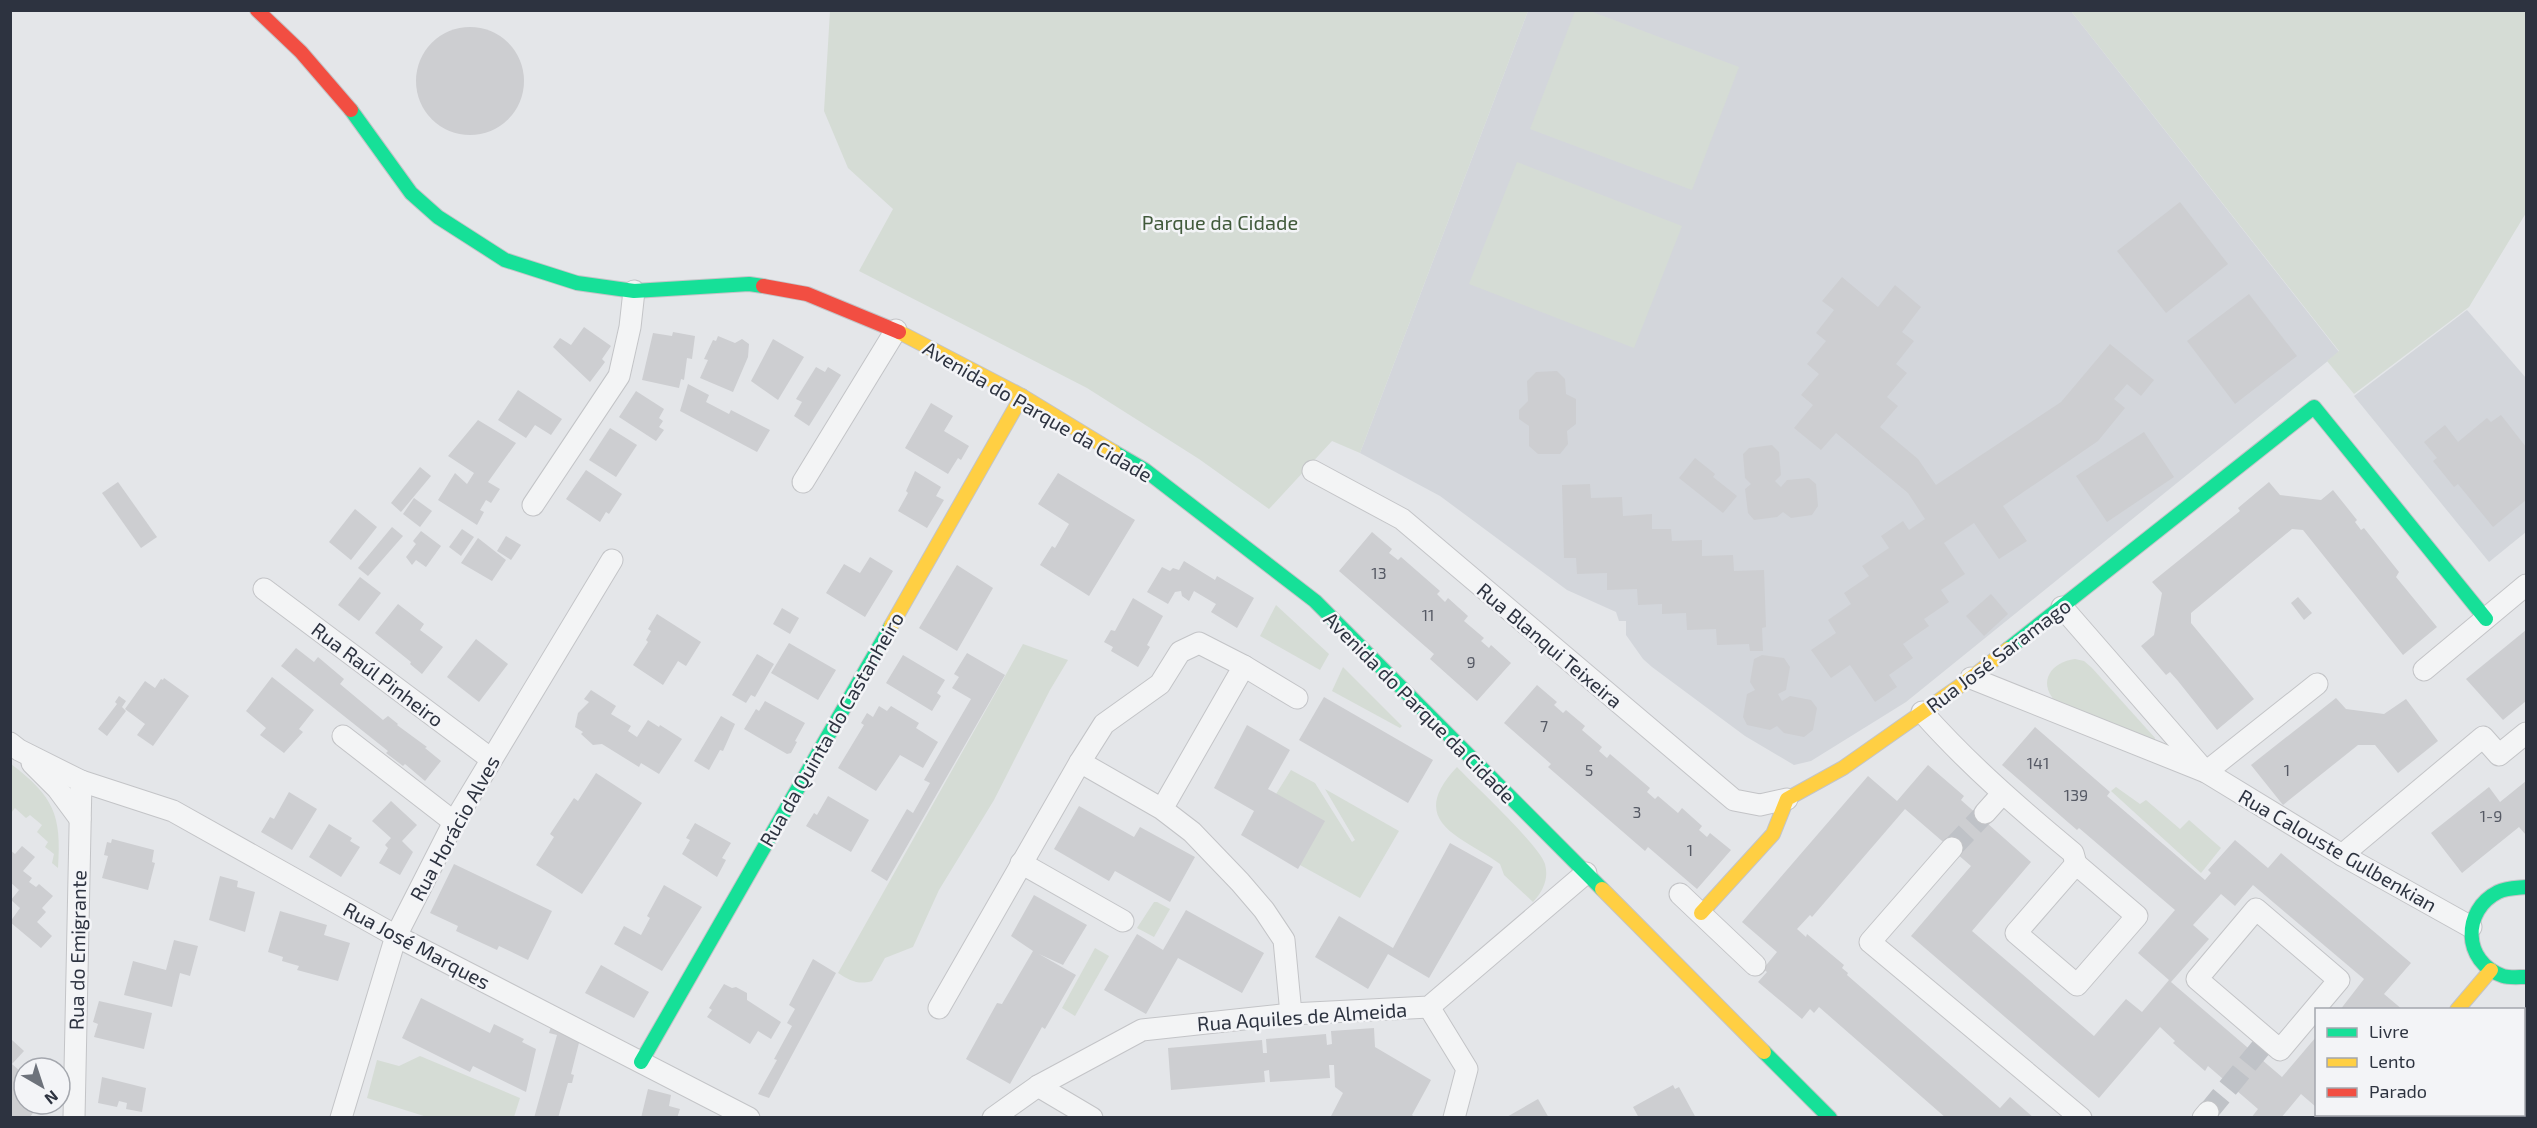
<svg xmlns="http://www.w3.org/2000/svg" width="2537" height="1128" font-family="'Exo 2',sans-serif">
	<rect width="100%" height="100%" fill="#e4e6e9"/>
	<g fill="#d3d6db">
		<polygon points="1528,11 2071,11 2339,352 1906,702 1811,761 1794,765 1745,736 1652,667 1643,659 1626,635 1626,621 1619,621 1616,612 1567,590 1440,496 1360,453"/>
		<polygon points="2467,310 2526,378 2526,532 2489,562 2354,396"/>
	</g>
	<g fill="#d5dcd5">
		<polygon points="830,11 1528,11 1360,453 1332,441 1269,509 1199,459 1087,388 859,271 893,209 848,168 824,111"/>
		<polygon points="1575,11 1590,11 1739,67 1692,190 1530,129"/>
		<polygon points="2071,11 2526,11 2526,213 2469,307 2354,394 2327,361 2339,351"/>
		<polygon points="1517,162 1682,226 1634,348 1469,284"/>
		<polygon points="1276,605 1329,654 1320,670 1260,636"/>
		<path d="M1023,644L1068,660L1050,690L994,800L939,890L913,947L885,958L872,981C859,985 850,981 838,973Z"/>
		<path d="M2075,659L2084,661L2092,668L2155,738L2154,741L2055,701C2037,681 2052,662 2075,659Z"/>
		<polygon points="1343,667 1402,726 1400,728 1332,691"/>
		<path d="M11,764C53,796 62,814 58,868L52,863L54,854L45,847L48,842L37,832L42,825L30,815L26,818L15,808L11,813Z"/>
		<path d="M1457,767C1473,784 1540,846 1545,864C1549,879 1543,891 1533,902L1504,875L1500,864C1464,837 1404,823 1457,767Z"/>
		<polygon points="1291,770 1315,783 1352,842 1355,840 1325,789 1399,831 1360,898 1300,865 1276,794"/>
		<polygon points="2116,787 2140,804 2146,800 2180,829 2189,820 2221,848 2201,873 2111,791"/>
		<polygon points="1154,902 1157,902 1170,909 1154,937 1137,928"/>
		<polygon points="1095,948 1109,956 1075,1016 1062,1008"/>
		<polygon points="420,1056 520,1098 514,1117 427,1117 367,1098 377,1060 399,1066"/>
	</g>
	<g fill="#cdced1">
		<circle cx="470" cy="81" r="54"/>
		<polygon points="2180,202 2228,264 2166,313 2117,251"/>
		<polygon points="1842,277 1878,307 1895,285 1921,307 1902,332 1914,341 1896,364 1907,373 1887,397 1898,406 1880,427 1918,459 1936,485 2061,402 2110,344 2154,380 2141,396 2127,384 2114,399 2125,408 2098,441 2003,506 2027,541 1999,559 1974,523 1944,543 1965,574 1941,590 1949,602 1924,619 1929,626 1903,644 1913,658 1889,675 1897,687 1875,702 1850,665 1831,678 1811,650 1836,633 1828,620 1851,604 1844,593 1869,576 1862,566 1889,548 1881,536 1903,521 1909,530 1925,519 1908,493 1836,433 1821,450 1794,428 1813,405 1801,395 1819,374 1807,364 1826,341 1816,333 1834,310 1822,301"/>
		<polygon points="2249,294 2297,356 2235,404 2187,341"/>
		<polygon points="584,327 611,346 602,359 605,362 590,382 553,347 560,338 571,345"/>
		<polygon points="673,332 695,336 692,359 687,358 684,380 681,379 679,388 642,380 653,333 672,336"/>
		<polygon points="718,336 735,343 742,339 749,344 748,357 733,392 700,378 708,360 704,359 713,340 716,341"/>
		<polygon points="773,339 804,357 778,400 751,381"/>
		<polygon points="816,367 825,372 828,367 841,375 809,426 794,416 802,402 796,399"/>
		<polygon points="1557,371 1565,379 1566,394 1576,399 1576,424 1567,431 1568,444 1560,454 1538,454 1529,446 1529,426 1519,419 1519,410 1528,401 1527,381 1536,372"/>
		<polygon points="688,384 709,395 706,402 729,414 731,410 770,430 757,452 680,411"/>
		<polygon points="518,390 562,419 551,435 535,425 526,438 498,420"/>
		<polygon points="636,391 664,409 659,418 663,421 659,427 664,430 656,441 619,417"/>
		<polygon points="931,403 953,416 944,431 969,446 961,460 958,458 948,474 905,448"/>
		<polygon points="2501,415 2526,447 2526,500 2493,527 2458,484 2454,487 2433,461 2437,458 2424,442 2445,425 2458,442 2487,418 2491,422"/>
		<polygon points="478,420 516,443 488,482 500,489 491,503 486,500 480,510 484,512 477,525 438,500 455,473 467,484 474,473 448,456"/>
		<polygon points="610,428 637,445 616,477 589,460"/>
		<polygon points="2144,432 2174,477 2107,522 2076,476"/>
		<polygon points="1772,445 1779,452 1781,475 1775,481 1781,487 1787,480 1809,478 1816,484 1818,506 1812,515 1791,518 1783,512 1777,517 1754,520 1748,513 1745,489 1751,484 1745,478 1743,454 1749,448"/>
		<polygon points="1695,458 1715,474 1713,477 1737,496 1723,513 1679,478"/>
		<polygon points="420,467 431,476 401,512 391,503"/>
		<polygon points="586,470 622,494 609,514 606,512 600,522 566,499"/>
		<polygon points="915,471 941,487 936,496 944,500 927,528 898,511 908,493 906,491"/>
		<polygon points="1058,473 1135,520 1089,596 1040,565 1052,546 1055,548 1069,524 1038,504"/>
		<polygon points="118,482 157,537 141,548 102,493"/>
		<polygon points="2269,482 2280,495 2321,500 2333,490 2357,520 2355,522 2361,530 2364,528 2399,572 2396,577 2437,627 2403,655 2303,530 2292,529 2191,613 2191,623 2254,699 2217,730 2178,681 2170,672 2166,675 2141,646 2154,635 2162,593 2152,582 2240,511 2238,508"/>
		<polygon points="1590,484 1591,498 1622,497 1623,516 1652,514 1652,529 1671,529 1672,541 1702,540 1702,556 1733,555 1734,571 1764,570 1766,627 1762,628 1763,651 1750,651 1749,644 1717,645 1716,629 1687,630 1686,613 1662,614 1662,604 1638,605 1637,589 1607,590 1607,573 1577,574 1576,558 1564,558 1562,485"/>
		<polygon points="414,498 432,511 420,527 403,514"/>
		<polygon points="355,509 377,527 351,560 329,542"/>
		<polygon points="392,527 403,536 368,576 358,568"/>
		<polygon points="462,529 474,537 461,556 449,547"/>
		<polygon points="421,531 441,546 426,567 416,560 412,565 406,557 416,544 413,541"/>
		<polygon points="1372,532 1392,549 1389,553 1398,560 1401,557 1440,591 1437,594 1445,602 1448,598 1468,616 1464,621 1484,638 1481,641 1489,648 1491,645 1511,663 1477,701 1430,659 1434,654 1339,571"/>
		<polygon points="506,536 521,545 511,560 497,551"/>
		<polygon points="478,538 506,560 492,581 461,563"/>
		<polygon points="870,557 893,571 865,617 826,593 844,564 860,573"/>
		<polygon points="1184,561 1215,580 1217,576 1254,598 1237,628 1211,612 1216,604 1194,591 1189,601 1182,596 1181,591 1175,592 1168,604 1147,592 1162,567 1170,571 1173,568 1179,570"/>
		<polygon points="957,565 993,588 957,651 919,628"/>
		<polygon points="360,577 381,593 359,621 338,605"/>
		<polygon points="1991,594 2008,614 1984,636 1966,616"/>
		<polygon points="2298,597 2312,613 2304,620 2291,603"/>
		<polygon points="1133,598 1163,616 1147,645 1150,647 1138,667 1111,651 1113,647 1104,642 1111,630 1115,631"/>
		<polygon points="398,604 424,624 420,630 443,647 422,674 410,664 411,662 375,633"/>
		<polygon points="782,608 799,618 790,634 773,624"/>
		<polygon points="657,614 701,642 686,666 678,661 663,685 633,665 648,642 646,640 651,631 648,629"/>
		<polygon points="2526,630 2526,701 2503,720 2466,679"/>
		<polygon points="476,639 508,664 479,702 447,677"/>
		<polygon points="789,643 836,670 818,700 771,673"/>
		<polygon points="296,648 314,662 318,657 344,679 340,684 383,720 388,716 398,724 397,725 427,747 425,748 441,761 425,781 405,764 403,766 386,753 388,751 281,666"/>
		<polygon points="967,653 1005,675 887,881 871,871 907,809 913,813 930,783 924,780 971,699 952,688 959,677 954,674"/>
		<polygon points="757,654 774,664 755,697 751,695 746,703 732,695"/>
		<polygon points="903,655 945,680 937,693 941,696 932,711 886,683"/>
		<polygon points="1762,655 1784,658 1790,667 1786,690 1778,694 1782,701 1790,696 1811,700 1817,708 1813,730 1804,737 1784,733 1777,726 1770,730 1747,725 1743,717 1747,694 1755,690 1750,682 1754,659"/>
		<polygon points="272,677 314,710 299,729 303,732 284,753 260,735 266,728 246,711"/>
		<polygon points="164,678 189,696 153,746 137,735 145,724 125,709 145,681 155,688 161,679 163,680"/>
		<polygon points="1537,685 1557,702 1554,705 1563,713 1566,710 1585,726 1582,730 1602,747 1599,751 1607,758 1610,754 1650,788 1647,792 1655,799 1658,796 1678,813 1682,808 1702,826 1699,830 1707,837 1710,833 1731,850 1697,889 1648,847 1645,851 1548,767 1551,764 1504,723"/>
		<polygon points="591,690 616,706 611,714 631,726 628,731 637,737 648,720 659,727 660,725 682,739 659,774 641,763 639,767 602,744 593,745 581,734 583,732 575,727 578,713 589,702 584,699"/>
		<polygon points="119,696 126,701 122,707 126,711 107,736 98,729 117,704 115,702"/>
		<polygon points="1324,697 1433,760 1408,803 1299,740"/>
		<polygon points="2336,698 2346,709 2384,714 2406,699 2438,741 2398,773 2375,745 2358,745 2283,805 2251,765"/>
		<polygon points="765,701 805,723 795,741 797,742 791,753 787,754 744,729 756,709 759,711"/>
		<polygon points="879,706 887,711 891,706 919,723 916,728 938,742 923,768 900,755 876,791 838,768 864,725 861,723 867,713 873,717"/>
		<polygon points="721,716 735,724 723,751 720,750 709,770 694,761"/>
		<polygon points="1247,725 1290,750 1268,789 1325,821 1298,869 1241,835 1254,811 1214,788"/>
		<polygon points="2035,727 2110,792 2107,796 2205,880 2211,873 2208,870 2235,840 2268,868 2281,853 2411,963 2384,994 2403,1010 2340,1010 2364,979 2253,885 2235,906 2221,894 2193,925 2209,939 2171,982 2282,1077 2316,1037 2316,1107 2301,1094 2281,1118 2251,1118 2258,1109 2208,1066 2205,1071 2173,1043 2175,1041 2160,1027 2099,1098 1911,936 1971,866 1905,809 1812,917 1810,915 1797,929 1806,937 1807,934 1844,965 1842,968 1848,973 1847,975 2000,1108 2010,1097 2034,1118 1946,1118 1819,1007 1814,1013 1810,1009 1802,1019 1758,982 1767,972 1763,969 1777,952 1742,922 1868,776 1897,801 1928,765 1964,796 1961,800 2031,862 1972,931 2094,1036 2126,999 2142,1012 2169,980 2138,953 2175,910 2079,828 2077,830 2002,765"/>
		<polygon points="596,773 642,803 582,894 536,865 554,837 550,834 574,798 578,801"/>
		<polygon points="2526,781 2526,835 2519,827 2462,873 2431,833 2489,787 2500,802"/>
		<polygon points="289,792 317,809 292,850 261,832 270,817 274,819"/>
		<polygon points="828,796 869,820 851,852 806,826 814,813 817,815"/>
		<polygon points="391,801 417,825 402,841 413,852 400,875 379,863 388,848 385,845 391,838 372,821"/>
		<polygon points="1079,806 1134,837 1140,827 1195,857 1170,902 1115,871 1109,881 1054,849"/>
		<polygon points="695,823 731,843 722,858 726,860 717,877 682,854 690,840 686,838"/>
		<polygon points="329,824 352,838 350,841 360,847 341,877 309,857"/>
		<polygon points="112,839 154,850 152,862 155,863 148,890 102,878 108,856 104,855 107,842 111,843"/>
		<polygon points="1450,843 1493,867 1429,978 1388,954 1368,989 1315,957 1339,916 1393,948"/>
		<polygon points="22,846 35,857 23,871 32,878 29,882 36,887 39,884 53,896 42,908 46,912 37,922 52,936 41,948 10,922 20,908 11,900 19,890 10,882 10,850 15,854"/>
		<polygon points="454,864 552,911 528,960 499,946 497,950 456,931 458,926 430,913"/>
		<polygon points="220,876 238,881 237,887 255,892 245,932 209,920"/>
		<polygon points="664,885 702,907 662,971 614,944 624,926 641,935 650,918 647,916"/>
		<polygon points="1034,895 1087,925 1063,965 1039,954 1076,975 1045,1029 1042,1027 1010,1084 966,1059 997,1003 1002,1004 1033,951 1011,936"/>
		<polygon points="1186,910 1264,953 1242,993 1178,958 1146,1014 1104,990 1137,934 1163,950"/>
		<polygon points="280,911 327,925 324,935 350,943 338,981 297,970 299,966 282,961 283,957 268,952"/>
		<polygon points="174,940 198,946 190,976 180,973 172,1007 124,995 133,961 166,970"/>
		<polygon points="813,959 836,973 769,1098 758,1094 777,1060 774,1059 792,1026 787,1023 795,1009 789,1005"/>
		<polygon points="601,965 649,992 634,1018 585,993"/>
		<polygon points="724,984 732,988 736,987 747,993 747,1000 781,1022 771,1039 758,1031 750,1044 707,1017 712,1010 709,1008"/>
		<polygon points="421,998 490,1033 494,1024 524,1039 522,1042 536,1049 526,1092 473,1066 470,1072 402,1038"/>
		<polygon points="99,1001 152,1013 144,1049 94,1037 98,1024 93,1022"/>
		<polygon points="2524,1020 2526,1023 2526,1067 2524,1070"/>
		<polygon points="551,1027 581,1035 571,1074 574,1075 572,1083 568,1083 558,1118 534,1118 557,1035 549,1033"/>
		<polygon points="1374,1028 1375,1047 1431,1080 1412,1115 1416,1118 1330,1118 1343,1093 1335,1087 1334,1065 1329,1065 1330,1078 1270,1082 1269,1070 1264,1071 1265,1082 1171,1090 1168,1048 1262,1040 1263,1053 1267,1053 1266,1039 1326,1034 1327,1045 1332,1044 1331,1031"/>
		<polygon points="12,1040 24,1051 12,1064 21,1072 15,1078 23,1085 24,1083 24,1104 35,1104 31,1108 34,1112 29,1118 10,1118"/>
		<polygon points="102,1077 146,1088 142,1112 126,1109 127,1103 119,1101 117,1107 98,1103"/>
		<polygon points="1673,1085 1675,1089 1679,1087 1696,1118 1639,1118 1633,1107"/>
		<polygon points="648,1089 671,1095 669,1106 680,1109 677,1118 641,1118"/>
		<polygon points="1538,1099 1549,1118 1505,1118"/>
		<polygon points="2438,1114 2504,1114 2502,1118 2436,1118"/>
	</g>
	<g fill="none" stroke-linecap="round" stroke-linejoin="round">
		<g stroke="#bfc2c7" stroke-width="21" stroke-dasharray="21 10" stroke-linecap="butt">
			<polyline points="1952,848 1985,813"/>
			<polyline points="2208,1112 2268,1039"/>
		</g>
		<g stroke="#c3c4c7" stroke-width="23">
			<g id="street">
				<polyline points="1313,471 1402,519 1734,800 1760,805 1787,799"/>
				<polyline points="803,482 896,330"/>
				<polyline points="533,505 619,376 630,327 634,291"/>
				<polyline points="264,589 491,759"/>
				<polyline points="2062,607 2204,770"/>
				<polyline points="1244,666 1297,698"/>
				<polyline points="2424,670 2526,585"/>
				<polyline points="1971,678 2206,772 2342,855 2471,927"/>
				<path d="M1922,712C1968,764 2020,809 2073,853L2076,864"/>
				<polyline points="343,736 454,822"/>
				<polyline points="10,743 19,750 81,781 74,1118"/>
				<polyline points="32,763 57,788 80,819"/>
				<polyline points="2206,772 2317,684"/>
				<polyline points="81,781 173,811 396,936 749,1118"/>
				<polyline points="1162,809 1080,762 1104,724 1160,684 1180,652 1199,643 1244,666 1162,809 1192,832 1240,882 1264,910 1284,940 1291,1014"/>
				<polyline points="1985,813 2002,794"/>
				<polyline points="1952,848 1870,942 2081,1118"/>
				<polyline points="2342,855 2483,737 2499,755 2526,733"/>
				<polyline points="1021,863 1123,921"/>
				<polygon points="2076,864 2137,916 2077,985 2016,933"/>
				<polyline points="1680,894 1755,965"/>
				<polygon points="2256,909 2339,980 2280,1050 2197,979"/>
				<polyline points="1429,1007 1467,1069 1454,1118"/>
				<polyline points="939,1008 1080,762"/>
				<polyline points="1038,1086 1092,1118"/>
				<polyline points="341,1118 396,936 454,822 612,560"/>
				<polyline points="993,1118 1038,1086 1142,1030 1291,1014 1429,1007 1586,873"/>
				<polyline points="2203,1118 2208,1112"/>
			</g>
		</g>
		<g stroke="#c3c4c7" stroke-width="16">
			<g id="fast">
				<polyline points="351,110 411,193 438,217 505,260 577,283 634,291 749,284 763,286"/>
				<polyline points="1114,452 1145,470 1315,601 1602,889"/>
				<polyline points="2008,649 2314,407 2486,619"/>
				<path d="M2526,887C2517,888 2506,888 2498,892C2462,910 2462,962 2503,976C2509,978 2519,977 2526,977"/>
				<polyline points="1764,1052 1830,1118"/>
				<polyline points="641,1062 891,626"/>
			</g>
		</g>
		<g stroke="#c3c4c7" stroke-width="16">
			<g id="slow">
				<polyline points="899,332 1022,396 1114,452"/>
				<polyline points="891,626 1022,396"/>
				<polyline points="1602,889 1764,1052"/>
				<polyline points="1701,913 1773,834 1787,799 1843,768 1971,678 2008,649"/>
				<polyline points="2457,1010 2491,970"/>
				<polyline points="2364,1118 2366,1114"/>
			</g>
		</g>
		<g stroke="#c3c4c7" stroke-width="16">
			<g id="jam">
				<polyline points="257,10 301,52 351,110"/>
				<polyline points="763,286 807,294 899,332"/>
			</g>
		</g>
		<use href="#street" stroke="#f3f4f5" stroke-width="21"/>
		<use href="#fast" stroke="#16e098" stroke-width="14"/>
		<use href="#slow" stroke="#ffcf43" stroke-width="14"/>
		<use href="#jam" stroke="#f24e42" stroke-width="14"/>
	</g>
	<g text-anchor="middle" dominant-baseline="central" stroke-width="5" stroke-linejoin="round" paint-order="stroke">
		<g font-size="16" fill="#565a65">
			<text x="1379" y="572">13</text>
			<text x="1428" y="614">11</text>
			<text x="1471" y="661">9</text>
			<text x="1544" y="725">7</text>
			<text x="2038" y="762">141</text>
			<text x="1589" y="769">5</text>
			<text x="2287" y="769">1</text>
			<text x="2076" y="794">139</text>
			<text x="1637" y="811">3</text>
			<text x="2491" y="815">1-9</text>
			<text x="1690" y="849">1</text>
		</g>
		<g font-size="20" fill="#415a3b" stroke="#f3f4f7">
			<text x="1220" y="222">Parque da Cidade</text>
		</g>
		<g font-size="20" fill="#2d3340" stroke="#f3f4f7">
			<text transform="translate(1038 411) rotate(30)">Avenida do Parque da Cidade</text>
			<text transform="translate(1550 645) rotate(40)">Rua Blanqui Teixeira</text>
			<text transform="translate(1998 655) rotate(-37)">Rua José Saramago</text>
			<text transform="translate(378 674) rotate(37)">Rua Raúl Pinheiro</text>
			<text transform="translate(1420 707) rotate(45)">Avenida do Parque da Cidade</text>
			<text transform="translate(831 729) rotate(-60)">Rua da Quinta do Castanheiro</text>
			<text transform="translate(454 828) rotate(-61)">Rua Horácio Alves</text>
			<text transform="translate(2338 850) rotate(30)">Rua Calouste Gulbenkian</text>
			<text transform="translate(417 945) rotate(28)">Rua José Marques</text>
			<text transform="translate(77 950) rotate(-89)">Rua do Emigrante</text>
			<text transform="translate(1302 1016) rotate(-4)">Rua Aquiles de Almeida</text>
		</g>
	</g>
	<rect width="2537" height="1128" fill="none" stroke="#2d3340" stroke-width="24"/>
	<rect x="2315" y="1008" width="210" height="108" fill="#f3f4f7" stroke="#a4a7ae" stroke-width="1.5"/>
	<rect x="2327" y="1028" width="30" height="9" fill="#16e098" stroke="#a4a7ae" stroke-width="1.5"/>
	<text x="2369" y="1038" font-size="18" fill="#2d3340">Livre</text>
	<rect x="2327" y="1058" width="30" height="9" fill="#ffcf43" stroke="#a4a7ae" stroke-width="1.5"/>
	<text x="2369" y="1068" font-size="18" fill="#2d3340">Lento</text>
	<rect x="2327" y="1088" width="30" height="9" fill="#f24e42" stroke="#a4a7ae" stroke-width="1.5"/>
	<text x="2369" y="1098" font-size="18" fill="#2d3340">Parado</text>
	<g transform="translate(42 1086) rotate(141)"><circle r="28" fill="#f3f4f7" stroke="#a4a7ae" stroke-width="1.5"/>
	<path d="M0-4.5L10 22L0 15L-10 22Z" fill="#6d727b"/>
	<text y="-9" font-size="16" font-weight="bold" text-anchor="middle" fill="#2d3340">N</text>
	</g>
</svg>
